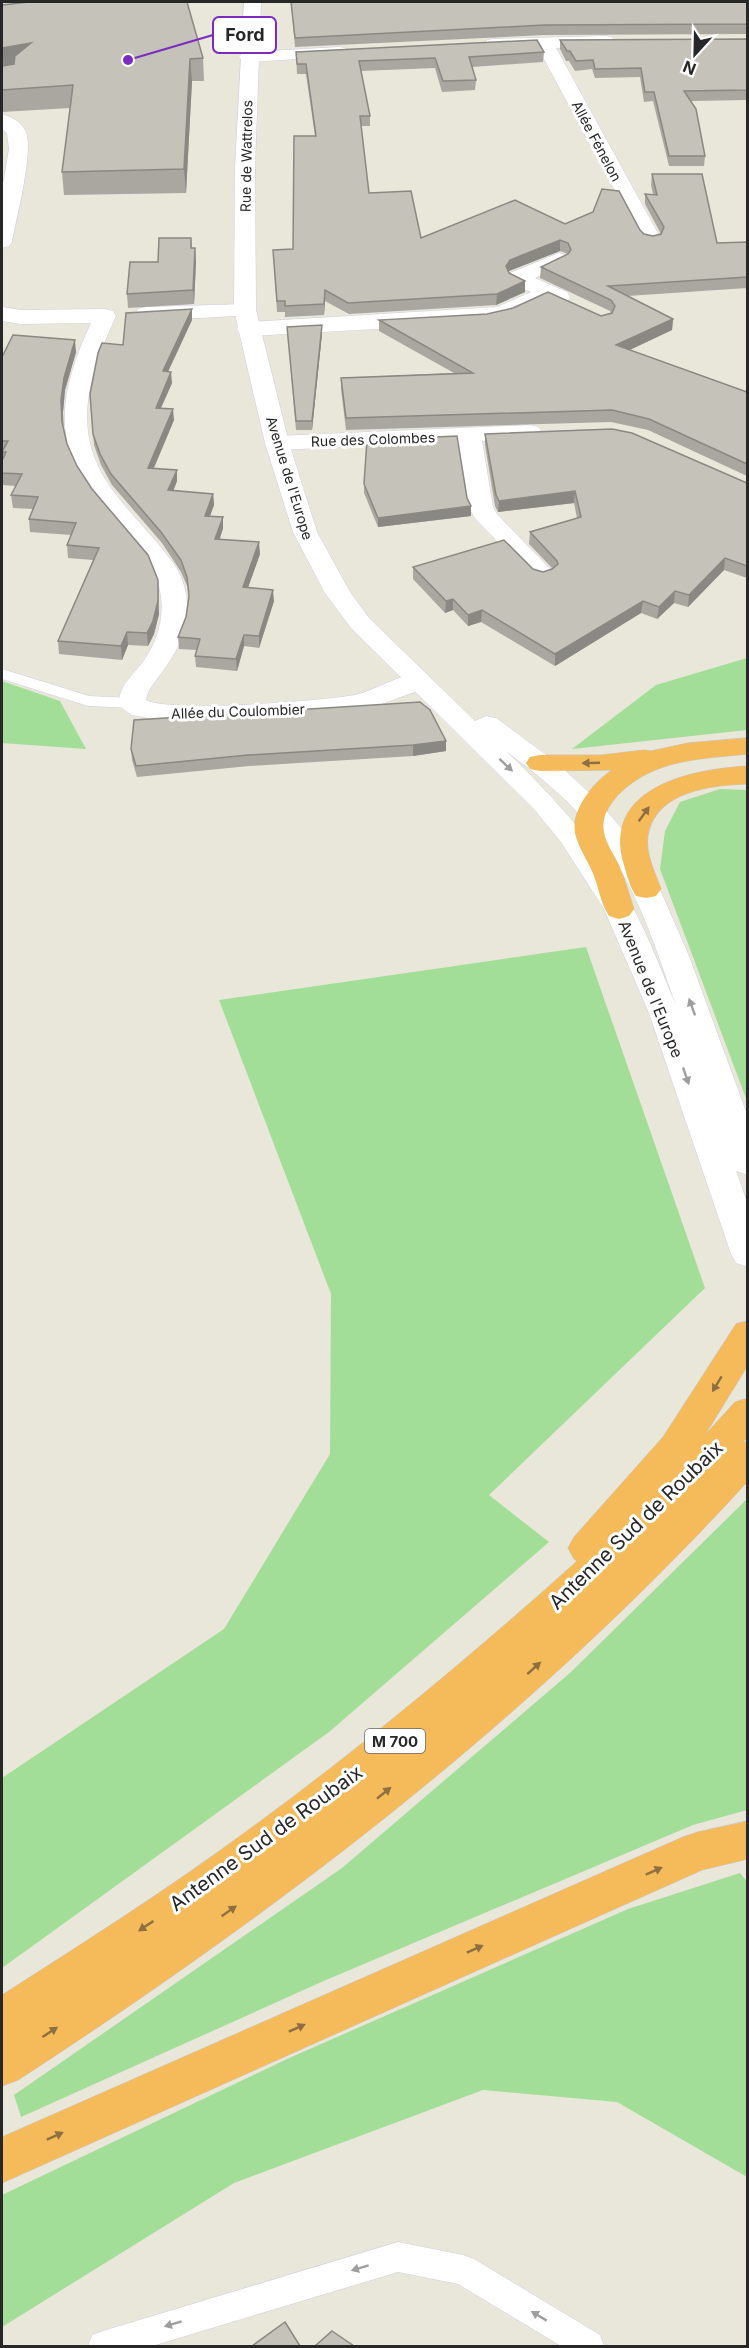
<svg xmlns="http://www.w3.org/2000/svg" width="749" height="2348" font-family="Inter,sans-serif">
	<rect width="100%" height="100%" fill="#e9e6da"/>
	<g fill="#a3de98">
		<polygon points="747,658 747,730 572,749 656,685"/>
		<polygon points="2,681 60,701 86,749 2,743"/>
		<polygon points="720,789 747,790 747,1101 660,869 665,831 680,802"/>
		<polygon points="586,947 705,1288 489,1495 549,1542 329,1732 2,1968 2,1778 224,1629 330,1454 331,1294 219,1000"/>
		<polygon points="747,1499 747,1810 693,1825 326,1980 21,2117 14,2095 342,1868 571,1672"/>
		<polygon points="740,1873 748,1883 747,2177 617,2102 483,2090 234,2183 2,2327 2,2195 287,2059 628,1909"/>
	</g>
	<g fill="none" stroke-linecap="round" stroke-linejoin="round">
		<g stroke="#cfcfe0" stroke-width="1">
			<g id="lane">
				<polygon points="2,669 89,696 132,698 138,699 141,703 138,707 132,708 88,706 2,679"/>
				<polygon points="398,2242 463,2255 474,2259 600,2335 604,2346 561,2346 458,2284 398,2272 152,2346 88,2346 92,2335 103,2331"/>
			</g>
		</g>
		<g stroke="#cfcfe0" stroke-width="1">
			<g id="street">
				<polygon points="606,36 612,37 615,41 612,45 556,48 661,239 658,243 651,245 644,243 641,239 538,48 493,49 487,48 484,44 487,40 493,39"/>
				<polygon points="339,47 345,48 348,52 345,56 248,62 242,61 239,57 242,53 248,52"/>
				<path d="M2,114C10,116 21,122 25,130C35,148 16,219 12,242L9,246L2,248V190L9,149L7,133L2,129Z"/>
				<polygon points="559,253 566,255 569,259 566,263 535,278 567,292 570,297 567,302 559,303 548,300 512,317 486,323 248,336 240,334 237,329 240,324 248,322 497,307 531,292 510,283 507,278 510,273"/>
				<polygon points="245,304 253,305 256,310 253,315 146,321 138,319 135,314 138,309 146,307"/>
				<path d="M2,307L21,310L105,309L113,311L116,316C90,373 70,428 109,485C129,514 156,538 176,567C196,601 187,638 165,668C158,679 148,687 146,700C168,713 322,701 355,695C378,690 405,669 428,675L432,681L428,687L379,705L353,711L308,716L174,723L132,715L123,709L119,703C119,686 132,676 142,663C163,636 169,598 151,567C134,543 113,523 95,500C49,440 62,386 91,323L21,324L2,321Z"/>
				<polygon points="530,425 538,427 542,432 538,437 482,441 493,507 497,514 555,574 551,579 542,582 533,579 474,517 469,507 458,442 277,450 269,448 265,443 269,438 277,436"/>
			</g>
		</g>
		<g stroke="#cfcfe0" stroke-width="1">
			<path id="secondary" d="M244,2H261L255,167L256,310L289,443L317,532L350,592L369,618L475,721L486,716L496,718L557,763L598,801L627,835L658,885L689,956L748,1117V1175L736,1171L735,1168L748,1205V1267L736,1263L731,1254L649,1013L604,909L561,842L533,808L351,628L325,593L293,532L265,443L234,310L235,167ZM506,751C544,779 581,810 608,850C640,896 657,952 676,1005C662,973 650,939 633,908C599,847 556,799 506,751Z"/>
		</g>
		<g stroke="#c7c7c7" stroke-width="1">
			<g id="highway">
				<path d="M748,738V754C700,759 654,759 619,794C609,805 601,817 604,832C606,844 614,854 619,865C625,879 629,894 634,909L629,916L619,919L609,916C601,904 599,889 594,876C589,862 578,848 575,833C571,809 594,782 612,770L540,771L530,769L526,763L530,757L540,755H601L644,750L651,751L688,743Z"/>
				<path d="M748,766V784C712,785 656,791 648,835C645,853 655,872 661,889L656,896L646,898L636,896C630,887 627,876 624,865C601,788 690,769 748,766Z"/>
				<path d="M748,1321V1365L705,1435L735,1402L748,1398V1437L742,1443L748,1441V1481C535,1715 283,1908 18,2080L2,2086V1995C85,1942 168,1889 247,1831C361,1748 470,1657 575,1563L577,1561L574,1559L568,1548L574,1537L663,1437L736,1324Z"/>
				<polygon points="748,1821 748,1859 702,1870 2,2183 2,2137 683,1837 698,1832"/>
			</g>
		</g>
		<use href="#lane" fill="#fff" fill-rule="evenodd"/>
		<use href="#street" fill="#fff" fill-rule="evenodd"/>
		<use href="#secondary" fill="#fff" fill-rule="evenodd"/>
		<use href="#highway" fill="#f5ba59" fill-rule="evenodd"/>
	</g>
	<g fill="#a9a79f">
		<polygon points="291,2 747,2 747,34 544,35 295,47"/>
		<polygon points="2,5 203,58 204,81 192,81 186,193 64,195 62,172 70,108 2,112"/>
		<polygon points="747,39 747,100 691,101 705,156 704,166 669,166 653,101 644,102 640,77 595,78 592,69 575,71 569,61 566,61 560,49 560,40"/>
		<polygon points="296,52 544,52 543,62 472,67 476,80 475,90 442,92 435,68 361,71 370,116 370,126 361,126 369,193 421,238 565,224 640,230 644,234 653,236 661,234 645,204 645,194 653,194 651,185 652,174 717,243 747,242 747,288 627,296 673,319 672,330 629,350 747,392 747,476 648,430 611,422 346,430 341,389 341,378 454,373 379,331 379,320 601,316 611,313 610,311 540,278 541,267 568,254 560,251 509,271 508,272 525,292 496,305 349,314 325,301 324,315 285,317 285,312 277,312 273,250 293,249 315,136 306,74 297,74"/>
		<polygon points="191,238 192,248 195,248 196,262 194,304 128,308 127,294 158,262"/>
		<polygon points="192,320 168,372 172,383 161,408 174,420 154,468 177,481 173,491 213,494 214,505 210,516 223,528 220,539 260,554 248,587 274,601 259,648 244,646 237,671 196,667 195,656 197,650 179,649 178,637 186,617 189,598 188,588 181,572 162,543 112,485 101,465 94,445 90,394 123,345"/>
		<polygon points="287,327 322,334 312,430 296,430"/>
		<polygon points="76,352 65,390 63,412 63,426 67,444 77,466 159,614 154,634 148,646 128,645 122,660 59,654 58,641 93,560 68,558 67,545 71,535 30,532 29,519 33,509 13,508 11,495 16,486 2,485 2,461 3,458 2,453 2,357"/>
		<polygon points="485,434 747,483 747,578 724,570 688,607 674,603 657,619 641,613 555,666 481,622 468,626 453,610 445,613 413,579 413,567 533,569 543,572 553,569 529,544 530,532 577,518 574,503 498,512 495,506 485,445"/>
		<polygon points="364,484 471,506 471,516 378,527 364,493"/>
		<polygon points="420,702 446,751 413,756 249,766 137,777 132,760 131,749"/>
	</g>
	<g fill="#8a8882">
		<polygon points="31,43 34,66 4,70 2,48"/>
		<polygon points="190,59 192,81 186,193 184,169"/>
		<polygon points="560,240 560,251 509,271 505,277 506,266 510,260"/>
		<polygon points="195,248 196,262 194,304 193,290"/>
		<polygon points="525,281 525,292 496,305 497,294"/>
		<polygon points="325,290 325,301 324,315 324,304"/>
		<polygon points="192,309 192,320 163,382 163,371"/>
		<polygon points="673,319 672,330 615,357 616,345"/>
		<polygon points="322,325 322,334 312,430 312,421"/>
		<polygon points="75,340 76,352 65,390 63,412 64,435 61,400 64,378"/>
		<polygon points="171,372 172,383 156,419 156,408"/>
		<polygon points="173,409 174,420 149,479 148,468"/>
		<polygon points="177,470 177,481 169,502 168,490"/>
		<polygon points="575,491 574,503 498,512 499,501"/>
		<polygon points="213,494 214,505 206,527 205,516"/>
		<polygon points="471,506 471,516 378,527 378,518"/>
		<polygon points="223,517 223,528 216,550 215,539"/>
		<polygon points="259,542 260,554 244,599 243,587"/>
		<polygon points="725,558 724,570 688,607 689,595"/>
		<polygon points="158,580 159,614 154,634 148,646 147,633"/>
		<polygon points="273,590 274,601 259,648 259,636"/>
		<polygon points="675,591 674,603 657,619 659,607"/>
		<polygon points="453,599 453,610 445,613 446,601"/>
		<polygon points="643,601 641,613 555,666 555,654"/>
		<polygon points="482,610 481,622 468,626 468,615"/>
		<polygon points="127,632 128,645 122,660 121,646"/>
		<polygon points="244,635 244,646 237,671 236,659"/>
		<polygon points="446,741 446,751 413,756 413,745"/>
	</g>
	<g fill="#c5c2b9" stroke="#8a8882" stroke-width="1.5">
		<polygon points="29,2 187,2 203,58 190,59 184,169 62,172 73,85 2,90 2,66 14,64 15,56 31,43 2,48 2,5"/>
		<polygon points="291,2 747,2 747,24 544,25 295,38"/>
		<polygon points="747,39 747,90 684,91 696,109 705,156 669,156 654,92 645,92 641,68 595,69 593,60 576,61 570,51 567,51 560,40"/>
		<polygon points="537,40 544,52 469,57 476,80 443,81 435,58 359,61 370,116 360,116 369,193 411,191 421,238 515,200 565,224 593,212 602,189 619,191 640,230 644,234 653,236 661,234 664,227 645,194 657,195 652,174 702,174 717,243 747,242 747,277 608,286 673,319 616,345 747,392 747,464 649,419 612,410 346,418 341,378 473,373 379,320 487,314 513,308 548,292 601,316 612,313 615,306 611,300 541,267 568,254 571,250 568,243 560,240 510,260 506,266 509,273 525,281 497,294 348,303 325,290 324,304 285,306 285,301 277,301 273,250 293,249 294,136 316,136 306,64 297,64 296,52"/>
		<polygon points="159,238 191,238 191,248 195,248 193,290 127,294 130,262 158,262"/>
		<polygon points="192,309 163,371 171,372 156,408 173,409 148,468 177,470 168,490 213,494 205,516 223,517 215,539 259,542 243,587 273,590 259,636 244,635 236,659 195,656 200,639 178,637 186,617 189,596 187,577 181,560 161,532 111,474 100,454 93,434 90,394 98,353 102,343 123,345 126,313"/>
		<polygon points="322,325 312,421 296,421 287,327"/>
		<polygon points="13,335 75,340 64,378 61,400 62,422 67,444 77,466 92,489 148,555 158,580 158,601 153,621 147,633 127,632 121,646 58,641 99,548 67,545 76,523 29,519 38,497 11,495 22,474 2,473 2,461 6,452 2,452 8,441 2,441 2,357"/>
		<polygon points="612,429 632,433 747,483 747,566 725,558 689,595 675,591 659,607 643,601 555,654 482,610 468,615 453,599 446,601 413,567 504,540 533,569 543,572 552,569 558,564 557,561 530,532 581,517 575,491 499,501 496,495 485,434"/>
		<polygon points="457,436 467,498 471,506 378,518 364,484 367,440"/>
		<polygon points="420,702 430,710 446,741 413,745 248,755 136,766 131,749 134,720"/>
		<polygon points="285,2322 300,2346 252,2346"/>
		<polygon points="332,2331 354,2346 315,2346"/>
	</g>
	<defs><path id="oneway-solid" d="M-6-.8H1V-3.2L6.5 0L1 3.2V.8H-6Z" transform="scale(1.5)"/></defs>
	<g fill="#8e7040">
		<use href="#oneway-solid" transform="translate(591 763) rotate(178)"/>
		<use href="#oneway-solid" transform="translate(644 814) rotate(-54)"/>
		<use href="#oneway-solid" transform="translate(717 1384) rotate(121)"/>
		<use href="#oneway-solid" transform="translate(534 1668) rotate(-42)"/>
		<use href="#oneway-solid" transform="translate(384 1793) rotate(-39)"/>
		<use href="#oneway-solid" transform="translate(654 1871) rotate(-24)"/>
		<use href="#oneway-solid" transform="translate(229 1911) rotate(-35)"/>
		<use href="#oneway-solid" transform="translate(146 1926) rotate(146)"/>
		<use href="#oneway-solid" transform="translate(475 1949) rotate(-24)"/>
		<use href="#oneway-solid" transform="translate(297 2028) rotate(-24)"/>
		<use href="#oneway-solid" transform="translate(50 2032) rotate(-33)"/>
		<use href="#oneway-solid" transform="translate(55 2136) rotate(-24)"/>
	</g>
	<g fill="#9e9e9e">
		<use href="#oneway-solid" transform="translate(506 765) rotate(43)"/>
		<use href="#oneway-solid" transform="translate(692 1007) rotate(-110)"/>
		<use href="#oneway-solid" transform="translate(686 1076) rotate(71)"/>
		<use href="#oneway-solid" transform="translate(360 2268) rotate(163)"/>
		<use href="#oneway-solid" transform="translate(539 2316) rotate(-149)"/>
		<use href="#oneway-solid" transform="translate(173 2324) rotate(163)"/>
	</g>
	<g text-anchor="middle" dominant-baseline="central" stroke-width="6" stroke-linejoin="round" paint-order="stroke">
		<g font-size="14" fill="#272727" stroke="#fff">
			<text transform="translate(597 141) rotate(62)">Allée Fénelon</text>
			<text transform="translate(246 156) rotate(-89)">Rue de Wattrelos</text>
			<text transform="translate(373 439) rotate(-2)">Rue des Colombes</text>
			<text transform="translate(290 478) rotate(73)">Avenue de l'Europe</text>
			<text transform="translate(238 711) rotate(-2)">Allée du Coulombier</text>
		</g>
		<rect fill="#fff" stroke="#686868" stroke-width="1.5" x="365" y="1729" width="60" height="24" rx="4.5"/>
		<g font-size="15" font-weight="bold" fill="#272727">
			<text x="395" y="1741">M 700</text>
		</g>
		<g font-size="16" fill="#272727" stroke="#fff">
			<text transform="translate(651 989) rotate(68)">Avenue de l'Europe</text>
		</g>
		<g font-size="20" fill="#272727" stroke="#fff">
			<text transform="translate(636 1525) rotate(-44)">Antenne Sud de Roubaix</text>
			<text transform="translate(266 1838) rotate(-36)">Antenne Sud de Roubaix</text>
		</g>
	</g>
	<path fill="none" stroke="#7b2cbf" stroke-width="2" d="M128 60L213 35"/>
	<circle fill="#7b2cbf" stroke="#fff" stroke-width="2" cx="128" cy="60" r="6"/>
	<rect fill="#fff" stroke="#7b2cbf" stroke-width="2" x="213" y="17" width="63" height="36" rx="6"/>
	<g font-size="18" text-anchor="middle" font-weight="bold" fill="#272727">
		<text x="245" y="41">Ford</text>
	</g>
	<rect width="749" height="2348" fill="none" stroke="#272727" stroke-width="6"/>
	<g transform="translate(695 54) rotate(202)" stroke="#ffffff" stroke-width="4.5" paint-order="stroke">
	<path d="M0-4.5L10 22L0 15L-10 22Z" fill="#272727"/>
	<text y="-9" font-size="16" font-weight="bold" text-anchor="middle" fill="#272727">N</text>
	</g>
</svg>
